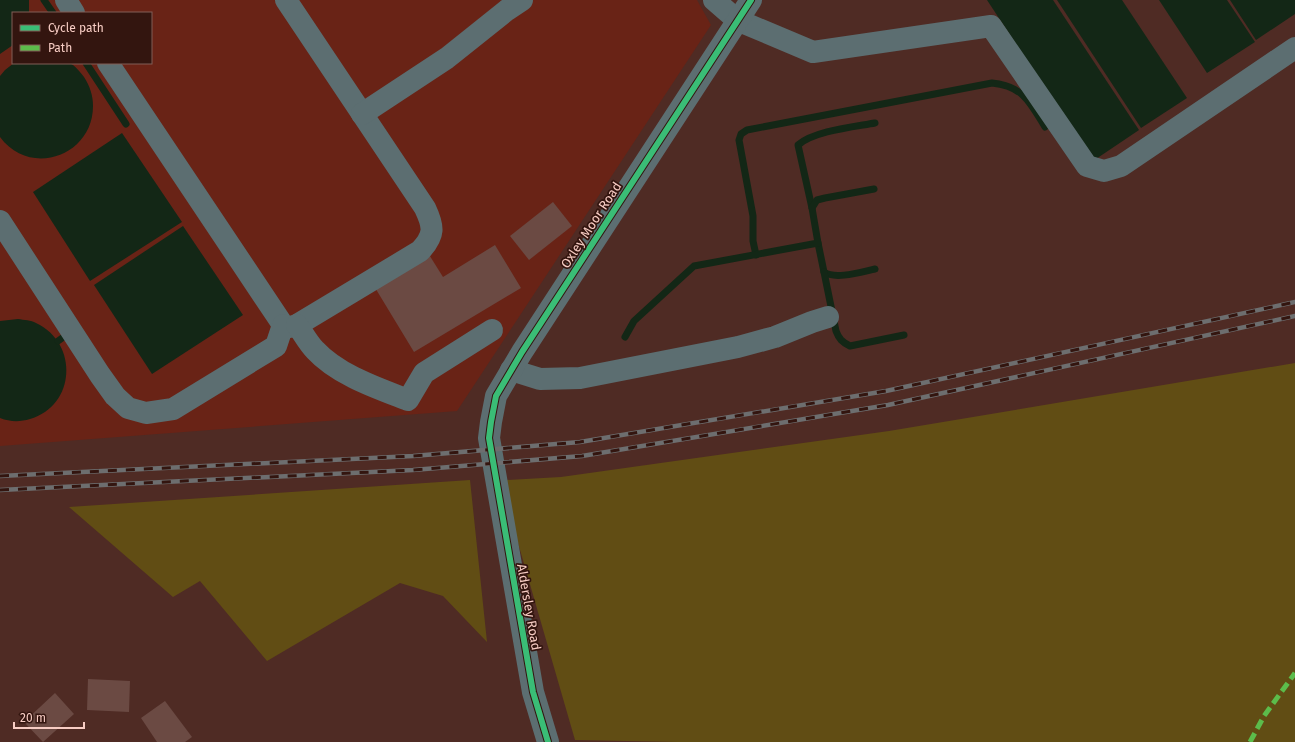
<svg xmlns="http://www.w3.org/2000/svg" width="1295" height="742" font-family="'Fira Sans',sans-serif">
	<rect width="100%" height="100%" fill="#4f2b24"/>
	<path fill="#692316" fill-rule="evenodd" d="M0,0H697L711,25L457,411L0,446ZM13,13H151V63H13Z"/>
	<g fill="#614d14">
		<polygon points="1295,363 1295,742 677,742 575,740 516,536 506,480 561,477 889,431"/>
		<polygon points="470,480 487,642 443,596 400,583 267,661 200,581 173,597 69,507"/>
	</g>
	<g fill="#132716">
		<polygon points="0,0 29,0 29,13 13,13 13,45 0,54"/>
		<polygon points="987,0 1053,0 1139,130 1093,161"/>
		<polygon points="1057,0 1122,0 1187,98 1141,128"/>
		<polygon points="1159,0 1227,0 1255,42 1207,73"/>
		<polygon points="1230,0 1295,0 1295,14 1256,40"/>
		<path d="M14,63C27,63 40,63 54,63C58,63 65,62 69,63C75,65 80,72 84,77C90,86 93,96 93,106C93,156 30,178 0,137V76L5,70Z"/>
		<polygon points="122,133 182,222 90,281 33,192"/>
		<polygon points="183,226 243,315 152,374 94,285"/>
		<path d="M18,319C24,320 31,320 36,323C79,343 76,406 30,419C20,422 10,422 0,418V321Z"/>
	</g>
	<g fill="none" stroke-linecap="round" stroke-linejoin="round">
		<g stroke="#132716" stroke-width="7">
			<polyline points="44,0 53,13"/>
			<polyline points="86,63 126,124"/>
			<path d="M812,208L798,145C814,131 853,127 875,123"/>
			<path d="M818,243L824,272C835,280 861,272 875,269"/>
			<path d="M756,255L753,241V216L739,140L741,134L747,130L992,83C1023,86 1030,102 1045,127"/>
			<path d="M824,272L836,331C839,339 842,342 850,346L904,335"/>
			<polyline points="625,337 634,321 694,266 818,243 812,208 817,200 825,198 874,189"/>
			<polyline points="58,341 65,336 64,330"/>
		</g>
	</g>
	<g fill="#6b4a43">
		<polygon points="553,202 572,226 529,260 510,236"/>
		<polygon points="495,245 521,288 414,352 374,286 428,253 443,277"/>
		<polygon points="88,679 130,681 129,712 87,710"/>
		<polygon points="55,693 74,714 43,742 24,722"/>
		<polygon points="165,701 192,737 185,742 157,742 141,718"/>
	</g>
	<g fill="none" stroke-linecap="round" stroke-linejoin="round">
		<g stroke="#5c6e71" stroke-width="22">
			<polyline points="66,0 74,13"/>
			<polyline points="714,0 737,20 813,52 991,26 1087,166 1104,171 1121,166 1295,48"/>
			<path d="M108,63L283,325L290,327L297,325L420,251C435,235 434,227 425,208L286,0"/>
			<polyline points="362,114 447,58 507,10 522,0"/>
			<polyline points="0,221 100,375 115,396 128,408 146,413 173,409 276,346 283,325"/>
			<path d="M297,325C303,333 308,343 315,350C338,375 377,388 408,400L424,373L492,330"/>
			<polyline points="511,370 540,379 580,378 738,347 775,337 812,322 828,317"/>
			<polyline points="548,742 533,692 489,438 491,422 496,396 522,352 751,0"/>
		</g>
		<g stroke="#6d6e6f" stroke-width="4.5">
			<g id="rail">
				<polyline points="0,476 413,456 580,442 886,391 1295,302"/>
				<polyline points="0,490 413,470 582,456 888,405 1295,316"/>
			</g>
		</g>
		<use href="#rail" stroke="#33150f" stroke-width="3" stroke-dasharray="9" stroke-linecap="butt"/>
		<polyline stroke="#5cbc4b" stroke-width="5" stroke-dasharray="10 5" stroke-linecap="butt" points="1250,742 1264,716 1295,673"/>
		<g stroke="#33150f" stroke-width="8">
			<polyline id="cycleway" points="548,742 533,692 489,438 491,422 496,396 522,352 751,0"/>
		</g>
		<use href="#cycleway" stroke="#3abd76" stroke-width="6"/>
	</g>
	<g text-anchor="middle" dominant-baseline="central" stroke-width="3.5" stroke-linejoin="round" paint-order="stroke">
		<g font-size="13" fill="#f7ccc3" stroke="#33150f">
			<text transform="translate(591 225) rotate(-57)">Oxley Moor Road</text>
			<text transform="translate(529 607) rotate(80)">Aldersley Road</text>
		</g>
	</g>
	<rect x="12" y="12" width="140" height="52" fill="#33150f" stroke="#815e57"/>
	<rect x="20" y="25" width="20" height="6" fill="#3abd76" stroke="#815e57"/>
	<text x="48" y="32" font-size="12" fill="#f7ccc3">Cycle path</text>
	<rect x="20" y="45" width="20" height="6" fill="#5cbc4b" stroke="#815e57"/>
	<text x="48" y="52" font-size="12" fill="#f7ccc3">Path</text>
	<path d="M14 722v6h70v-6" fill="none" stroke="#f7ccc3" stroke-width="2"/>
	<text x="20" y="722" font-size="12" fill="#f7ccc3" stroke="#33150f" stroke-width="3" paint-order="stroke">20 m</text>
</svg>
